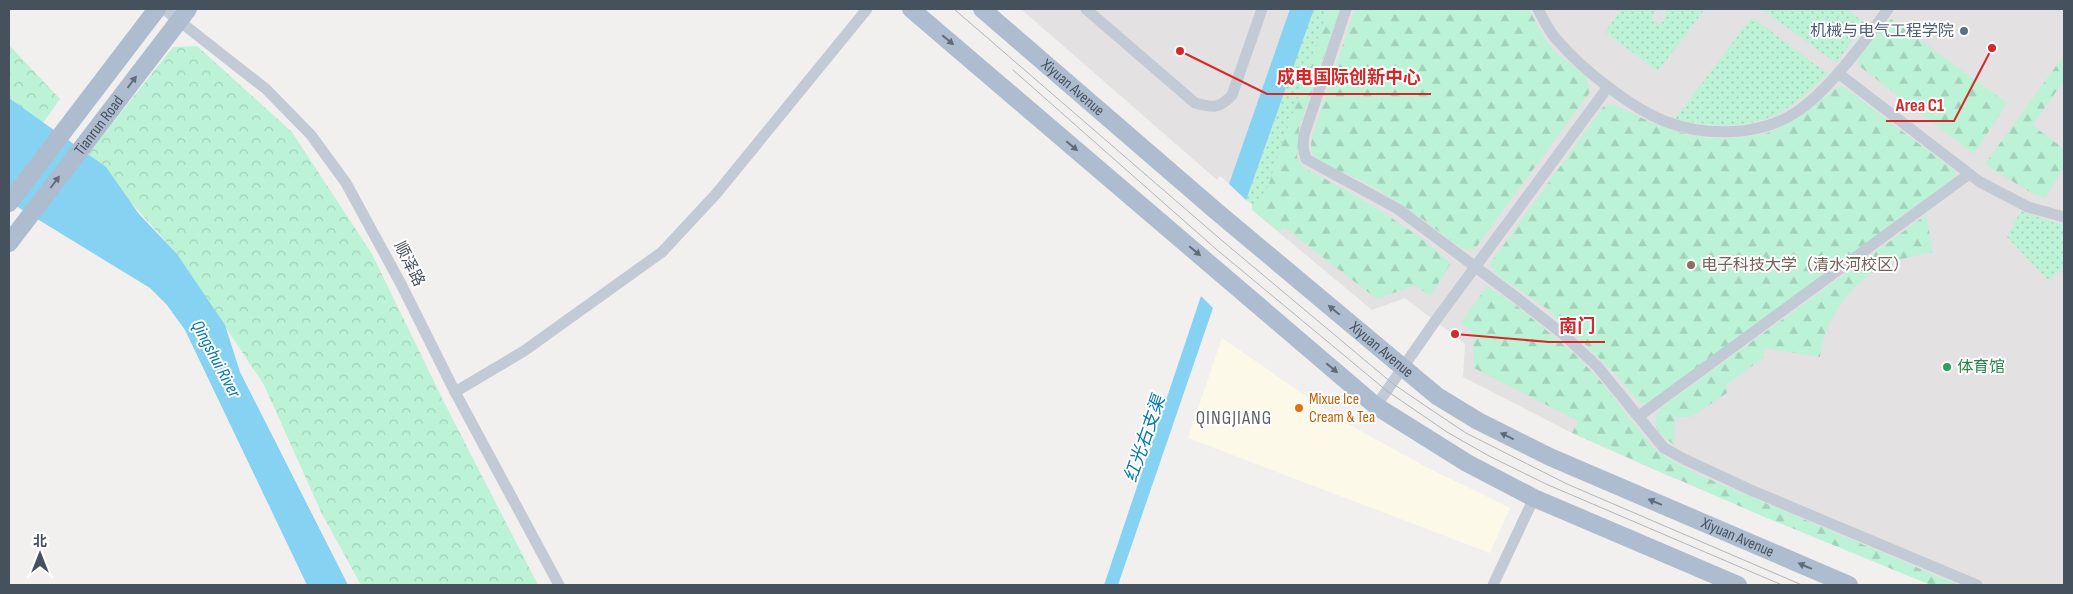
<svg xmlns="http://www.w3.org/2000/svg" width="2073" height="594" font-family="'Sofia Sans Condensed','Noto Sans SC',sans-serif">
	<defs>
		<pattern id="grass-dots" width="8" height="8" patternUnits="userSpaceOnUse" patternTransform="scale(1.25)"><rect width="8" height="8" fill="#bcf2d6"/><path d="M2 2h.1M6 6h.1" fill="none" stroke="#a3d1ba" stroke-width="1.8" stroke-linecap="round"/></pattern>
		<pattern id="forest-firs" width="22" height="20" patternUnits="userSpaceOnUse" patternTransform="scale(1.25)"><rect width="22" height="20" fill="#bcf2d6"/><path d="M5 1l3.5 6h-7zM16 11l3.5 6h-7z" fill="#a3d1ba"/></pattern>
		<pattern id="park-crowns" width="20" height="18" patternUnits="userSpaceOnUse" patternTransform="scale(1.25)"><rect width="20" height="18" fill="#bcf2d6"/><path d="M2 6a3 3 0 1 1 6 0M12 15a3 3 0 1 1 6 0" fill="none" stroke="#a3d1ba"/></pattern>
	</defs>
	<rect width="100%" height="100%" fill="#f2f0ef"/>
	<polygon fill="#fdf9e8" points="1222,338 1339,419 1424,466 1510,508 1490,553 1188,438"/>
	<polygon fill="#e3e1e1" points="1021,9 2064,9 2064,585 1931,585 1664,474 1572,433 1463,377 1465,345 1464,343 1405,298 1372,310 1252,210 1252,204 1220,176 1217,180"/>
	<g fill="url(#grass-dots)">
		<polygon points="1314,9 1328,9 1264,198 1252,209 1252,204 1246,200"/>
		<polygon points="1622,9 1657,9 1651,18 1660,25 1667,16 1664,14 1668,9 1705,9 1658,71 1605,32"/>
		<polygon points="1762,9 1846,9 1865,23 1836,63"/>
		<path d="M1752,17L1828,74C1812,88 1796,105 1777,114C1745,130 1708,126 1675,119Z"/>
		<polygon points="2021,211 2052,222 2064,225 2064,274 2061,270 2048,280 2007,237"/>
	</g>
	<g fill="url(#forest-firs)">
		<path d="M1328,9H1340L1299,129L1297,158L1304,168C1356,195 1406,223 1451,263L1430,296L1415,285L1377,299L1284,227L1279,232L1252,209L1264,198Z"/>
		<path d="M1355,9H1529L1544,38L1555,52L1586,76L1590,92L1474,250L1461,248C1428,223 1395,197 1358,179C1348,173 1323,167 1316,159C1309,152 1311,142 1313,134Z"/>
		<polygon points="1891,19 2007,103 1974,154 1858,65 1859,57"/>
		<polygon points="2064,55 2064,81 2032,125 2064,149 2064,167 2045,198 2033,194 1985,164"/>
		<path d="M1841,85L1955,171L1954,178L1649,403H1640L1614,373L1585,344L1546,308L1496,274L1490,264L1603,107L1613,104C1657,127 1702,146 1752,136C1758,135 1765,134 1771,132C1797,121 1819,102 1841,85Z"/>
		<path d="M1926,215L1933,252C1920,255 1907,257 1895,261C1857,274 1823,318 1820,357L1764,348L1763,358L1727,384V393L1691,417H1675L1674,445C1659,433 1648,426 1662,407Z"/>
		<polygon points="1487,286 1517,306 1576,355 1602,383 1653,448 1670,460 1702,476 1958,585 1931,585 1762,516 1572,433 1578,421 1474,368 1473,332 1461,323"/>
	</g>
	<g fill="url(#park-crowns)">
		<polygon points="9,45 60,99 43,123 9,98"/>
		<polygon points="197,46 292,132 372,254 445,404 538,585 361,585 322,514 264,385 177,254 88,154 173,47"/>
	</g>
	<g fill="#86d2f2">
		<polygon points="1290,9 1314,9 1246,200 1229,184"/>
		<polygon points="9,98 106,167 139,214 177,254 225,325 240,372 348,585 307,585 185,330 167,305 150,288 16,206 9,195"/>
		<polygon points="1201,296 1213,308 1118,585 1104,585"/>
	</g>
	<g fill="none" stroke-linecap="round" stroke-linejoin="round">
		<g stroke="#c2cad5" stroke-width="11">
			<polyline points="164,9 266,89 311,135 346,183 401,284 455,392 559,585"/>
			<path d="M1086,9L1195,103C1213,108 1219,109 1232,95L1262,9"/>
			<polyline points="1346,9 1304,135 1303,147 1306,159 1398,209 1517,298 1564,335 1597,366 1664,448 1684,459 1753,491 1977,585"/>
			<path d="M1538,9C1544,20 1549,32 1558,41C1582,69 1632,109 1667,122C1707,137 1762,136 1798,111C1829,90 1866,40 1888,9"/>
			<polyline points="1838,73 1980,182 2028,207 2064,217"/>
			<polyline points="455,392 524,351 662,252 716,194 867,9"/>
			<polyline points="1376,406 1436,320 1608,87"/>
			<polyline points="1639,416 1969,174"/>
			<polyline points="1493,585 1534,498"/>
		</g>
		<g stroke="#aebcd0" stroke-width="18">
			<polyline points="911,9 1376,406 1467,463 1534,498 1738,585"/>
			<path id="s1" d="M982,9L1216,211L1437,396L1478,421L1550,457L1849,585"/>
			<polyline points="9,203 157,9"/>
			<path id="s2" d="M9,243L188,9"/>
		</g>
		<g stroke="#b1b4ba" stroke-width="1">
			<polyline points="954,9 1219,238 1392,383 1424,405 1466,433 1567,484 1802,585"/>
			<polyline points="1013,70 1216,249 1387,391 1447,432 1489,456 1546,484 1782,585"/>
		</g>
	</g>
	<defs><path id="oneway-solid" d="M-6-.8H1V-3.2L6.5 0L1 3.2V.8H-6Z" transform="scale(1.25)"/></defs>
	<g fill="#606c7a">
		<use href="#oneway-solid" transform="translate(948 40) rotate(40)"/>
		<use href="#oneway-solid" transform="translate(132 82) rotate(-53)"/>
		<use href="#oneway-solid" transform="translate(1072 146) rotate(40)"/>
		<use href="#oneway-solid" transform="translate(55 182) rotate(-53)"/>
		<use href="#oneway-solid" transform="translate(1195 251) rotate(40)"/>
		<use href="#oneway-solid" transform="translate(1334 310) rotate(-140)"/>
		<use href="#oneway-solid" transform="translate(1332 368) rotate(40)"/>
		<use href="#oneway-solid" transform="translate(1507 436) rotate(-154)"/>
		<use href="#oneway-solid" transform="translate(1655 502) rotate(-157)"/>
		<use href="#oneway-solid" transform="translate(1805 566) rotate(-157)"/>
	</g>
	<circle fill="#5c6f8a" stroke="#fff" stroke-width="2" cx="1964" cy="31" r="5"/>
	<circle fill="#8d6e63" stroke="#fff" stroke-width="2" cx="1691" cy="265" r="5"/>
	<circle fill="#2e9e5b" stroke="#fff" stroke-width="2" cx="1947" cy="367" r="5"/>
	<circle fill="#e8710a" stroke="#fff" stroke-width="2" cx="1299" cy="408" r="5"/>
	<g text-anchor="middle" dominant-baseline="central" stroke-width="4" stroke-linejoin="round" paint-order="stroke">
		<g font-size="16" fill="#4e5e75" stroke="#fff" text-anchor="end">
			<text x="1954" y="31">机械与电气工程学院</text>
		</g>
		<g font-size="16" fill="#46515e" stroke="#fff">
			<text stroke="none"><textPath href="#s1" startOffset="120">Xiyuan Avenue</textPath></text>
			<text stroke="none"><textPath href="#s2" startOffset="148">Tianrun Road</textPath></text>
			<text transform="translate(409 264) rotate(63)">顺泽路</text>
			<text stroke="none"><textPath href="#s1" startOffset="525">Xiyuan Avenue</textPath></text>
			<text stroke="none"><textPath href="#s1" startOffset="930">Xiyuan Avenue</textPath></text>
		</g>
		<g font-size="16" fill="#785e54" stroke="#fff" text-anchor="start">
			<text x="1701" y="265">电子科技大学（清水河校区）</text>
		</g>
		<g font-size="16" fill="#27864d" stroke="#fff" text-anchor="start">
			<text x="1957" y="367">体育馆</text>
		</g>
		<g font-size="16" fill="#c56008" stroke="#fff" text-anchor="start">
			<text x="1309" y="399">Mixue Ice<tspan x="1309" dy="18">Cream &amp; Tea</tspan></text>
		</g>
		<g font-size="18" font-style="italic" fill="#047aac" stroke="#fff">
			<text transform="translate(216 359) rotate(62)">Qingshui River</text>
			<text transform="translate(1145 439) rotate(-71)">红光右支渠</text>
		</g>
		<g font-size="19" letter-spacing="1" fill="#5c5f65" stroke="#fff">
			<text x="1234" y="418">QINGJIANG</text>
		</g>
	</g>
	<path fill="none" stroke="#d62828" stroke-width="2" d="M1180 51L1267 94H1431M1992 48L1954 121H1886M1455 334L1549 342H1605"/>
	<g fill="#d62828" stroke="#fff" stroke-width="2">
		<circle cx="1180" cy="51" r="5"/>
		<circle cx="1992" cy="48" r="5"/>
		<circle cx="1455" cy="334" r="5"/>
	</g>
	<g font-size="18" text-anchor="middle" font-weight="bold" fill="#d62828" stroke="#fff" stroke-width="4" stroke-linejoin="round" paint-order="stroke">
		<text x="1349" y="83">成电国际创新中心</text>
		<text x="1920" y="111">Area C1</text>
		<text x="1577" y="332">南门</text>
	</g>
	<rect width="2073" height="594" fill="none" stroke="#46515e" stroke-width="20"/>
	<g transform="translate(40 554)" stroke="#ffffff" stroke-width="4" paint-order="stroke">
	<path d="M0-4L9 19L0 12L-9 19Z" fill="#46515e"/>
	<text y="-8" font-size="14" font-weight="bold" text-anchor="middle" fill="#46515e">北</text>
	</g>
</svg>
